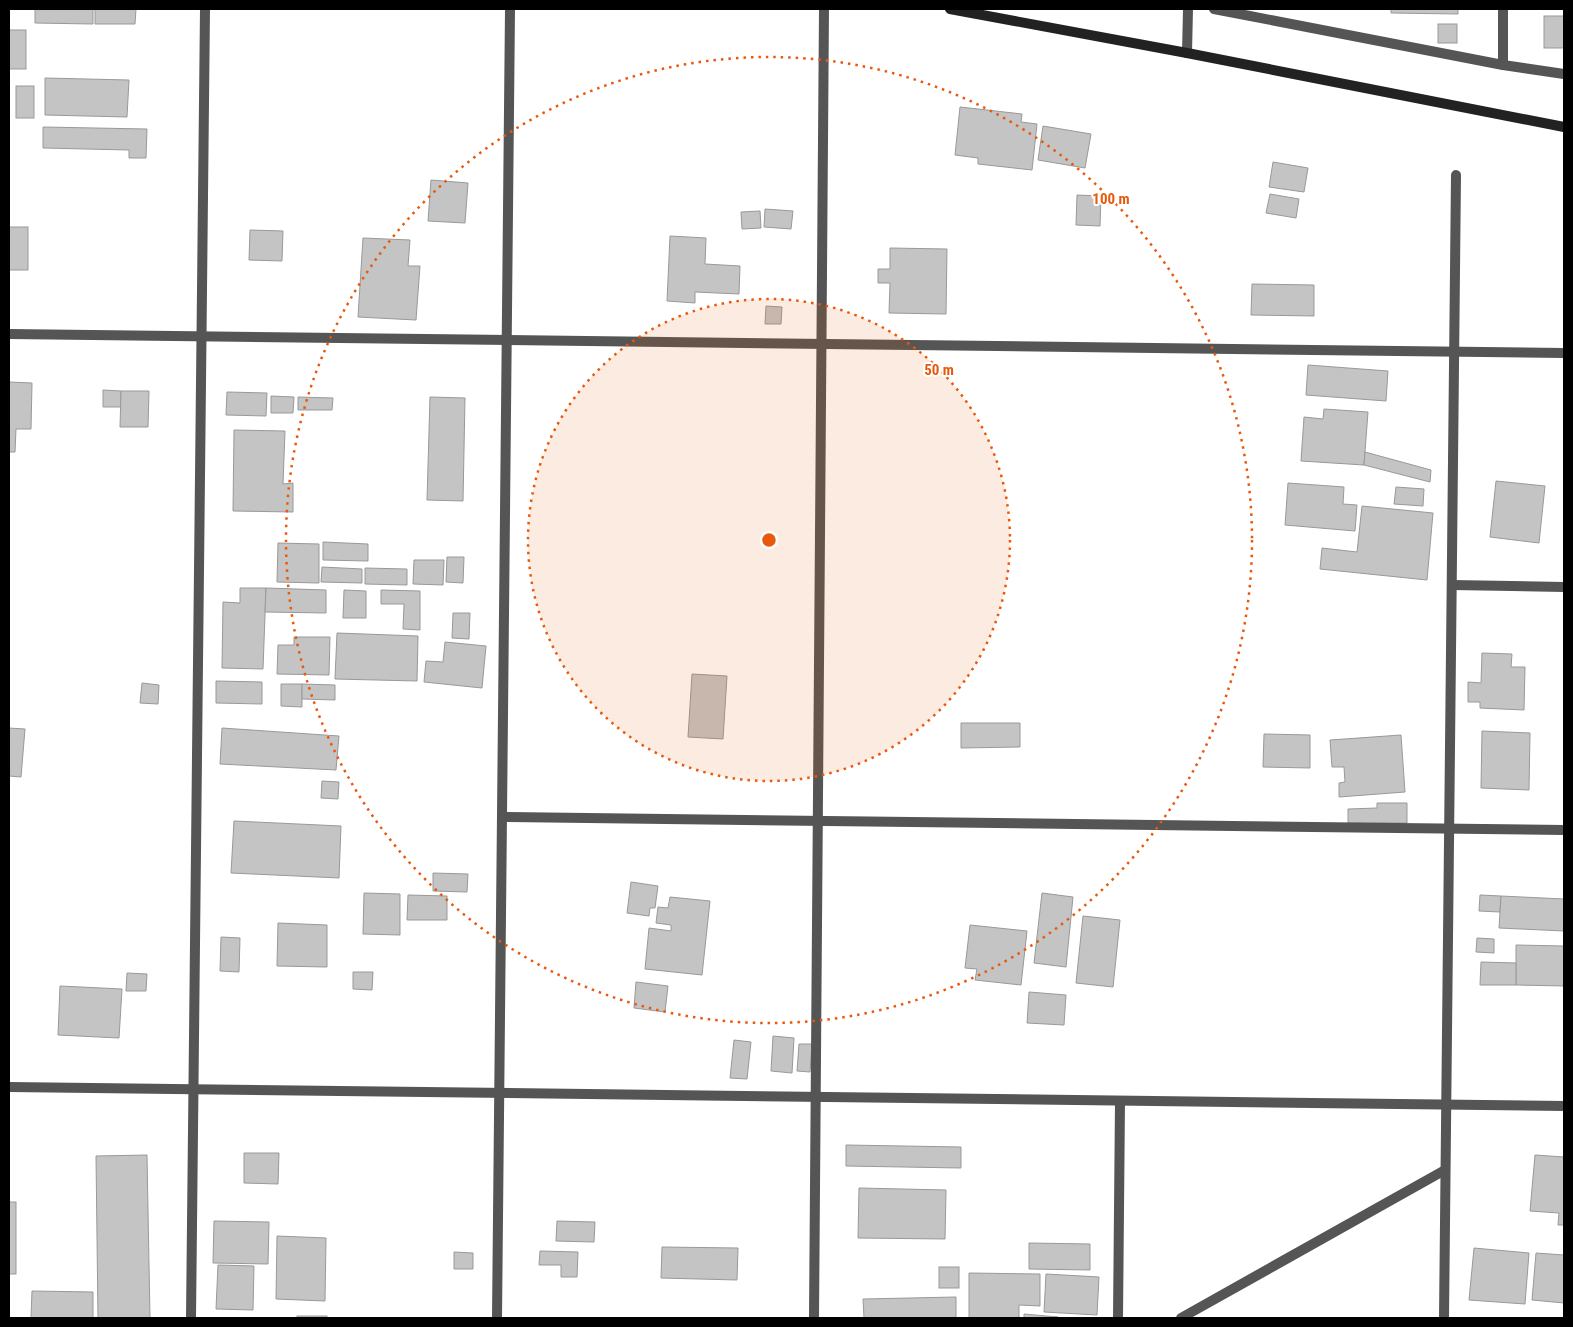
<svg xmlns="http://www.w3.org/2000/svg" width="1573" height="1327" font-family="'Roboto Condensed',sans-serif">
	<rect width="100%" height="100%" fill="#fff"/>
	<g fill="#c4c4c4" stroke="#999">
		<polygon points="35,9 93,9 93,24 35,23"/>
		<polygon points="95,9 136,9 135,24 95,24"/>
		<polygon points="1391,9 1458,9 1458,14 1391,13"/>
		<rect x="1544" y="16" width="20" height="32"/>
		<rect x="1438" y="24" width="19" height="19"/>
		<rect x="9" y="30" width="17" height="39"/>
		<polygon points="45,78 129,80 127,117 45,115"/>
		<rect x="16" y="86" width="18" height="32"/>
		<polygon points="960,107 1022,114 1021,122 1037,124 1032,170 978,164 978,158 955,155"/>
		<polygon points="1043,126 1091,134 1085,168 1038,160"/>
		<polygon points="43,127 147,129 146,158 129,158 129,150 43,148"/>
		<polygon points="1273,162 1308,168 1304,192 1269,187"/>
		<polygon points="431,180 468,183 465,223 428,221"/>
		<polygon points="1270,194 1299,199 1296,218 1266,213"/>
		<polygon points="1077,195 1101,196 1100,226 1076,225"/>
		<polygon points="765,209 793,211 791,229 764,227"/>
		<polygon points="760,211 761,228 742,229 741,212"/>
		<rect x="9" y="227" width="19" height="43"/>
		<polygon points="250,230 283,231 282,261 249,260"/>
		<polygon points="670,236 706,238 705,264 740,266 739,294 695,292 695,303 667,301"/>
		<polygon points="363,238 410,240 408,266 420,266 416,320 358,317"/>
		<polygon points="890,248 947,249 946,314 889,313 890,283 878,283 878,269 890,269"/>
		<polygon points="1252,284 1314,285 1314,316 1251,315"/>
		<polygon points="766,306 782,307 781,324 765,324"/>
		<polygon points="1308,365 1388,371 1386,401 1306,395"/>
		<polygon points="9,382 32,383 31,429 16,429 15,452 9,452"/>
		<polygon points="103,390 121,391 121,407 103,407"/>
		<polygon points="121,391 149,391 148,427 120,427"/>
		<polygon points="227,392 267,393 266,416 226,415"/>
		<polygon points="271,396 294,397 293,413 271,413"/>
		<polygon points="298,397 333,398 332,410 298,410"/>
		<polygon points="430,397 465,398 463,501 427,500"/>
		<polygon points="1324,409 1368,412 1364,465 1301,461 1304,417 1323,419"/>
		<polygon points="234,430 285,431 283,484 293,483 293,512 233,511"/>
		<polygon points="1365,452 1431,470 1430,482 1364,465"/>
		<polygon points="1496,481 1545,486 1539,543 1490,537"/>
		<polygon points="1288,483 1344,487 1343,504 1357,505 1355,531 1285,525"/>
		<polygon points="1396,487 1424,489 1423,506 1394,504"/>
		<polygon points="1362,506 1433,513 1427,580 1320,569 1322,548 1357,552"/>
		<polygon points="323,542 368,544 368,561 323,560"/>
		<polygon points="278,543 319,544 319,583 277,582"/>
		<polygon points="447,557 464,557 463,583 446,582"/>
		<polygon points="414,560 444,560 443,585 413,584"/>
		<polygon points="322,567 362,569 362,583 321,582"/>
		<polygon points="365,568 407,569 407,585 365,584"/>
		<polygon points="240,588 266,588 263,669 222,668 223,602 240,603"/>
		<polygon points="266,588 326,590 326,613 265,612"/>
		<polygon points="344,590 366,591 366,618 343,618"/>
		<polygon points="381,590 420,591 420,630 403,629 404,604 381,604"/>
		<polygon points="453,613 470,613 469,639 452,638"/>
		<polygon points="337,633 418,636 417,681 335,679"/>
		<polygon points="294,637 330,637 329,675 277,674 278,645 294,645"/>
		<polygon points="445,642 486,646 482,688 424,682 426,661 443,662"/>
		<polygon points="1482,653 1512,654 1511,667 1525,667 1524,710 1480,708 1480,702 1468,702 1468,682 1481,683"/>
		<polygon points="692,674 727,676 723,739 688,737"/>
		<polygon points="216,681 262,682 262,704 216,703"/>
		<polygon points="142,683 159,685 158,704 140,703"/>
		<polygon points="281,684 302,684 302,707 281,706"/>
		<polygon points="302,684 335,685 335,700 302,699"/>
		<polygon points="961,723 1020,723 1020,747 961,748"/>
		<polygon points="9,728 25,729 21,777 9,776"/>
		<polygon points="222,728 339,736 336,770 220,764"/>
		<polygon points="1482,731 1530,733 1529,790 1481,788"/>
		<polygon points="1264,734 1310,735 1310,768 1263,767"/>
		<polygon points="1401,735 1405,792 1339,797 1339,783 1345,782 1344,767 1332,767 1330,740"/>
		<polygon points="322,781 339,782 338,799 321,798"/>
		<polygon points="1377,803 1407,803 1407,823 1348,823 1348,809 1377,808"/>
		<polygon points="234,821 341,826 339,878 231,873"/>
		<polygon points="433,873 468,874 467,892 433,891"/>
		<polygon points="631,882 658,886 655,908 650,908 649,916 627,913"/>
		<polygon points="364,893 400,894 400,935 363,934"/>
		<polygon points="1042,893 1073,897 1066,967 1034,963"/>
		<polygon points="408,895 447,896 447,920 407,920"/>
		<polygon points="1480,895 1501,896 1500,912 1479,911"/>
		<polygon points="1501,896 1564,899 1564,931 1499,928"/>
		<polygon points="670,897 710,901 702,975 645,969 649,928 671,931 671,925 656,923 658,907 668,908"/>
		<polygon points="1083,916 1120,920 1113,987 1076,983"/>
		<polygon points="278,923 327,925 327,967 277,966"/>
		<polygon points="970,925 1027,931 1021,985 975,980 977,969 965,968"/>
		<polygon points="221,937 240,938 239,972 220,971"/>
		<polygon points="1477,938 1494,939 1494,953 1476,952"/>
		<polygon points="1516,945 1564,946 1564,986 1516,985"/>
		<polygon points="1481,962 1516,963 1516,985 1480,985"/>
		<polygon points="353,972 373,972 372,990 353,989"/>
		<polygon points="127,973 147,974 146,991 126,991"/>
		<polygon points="636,982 668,986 665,1012 634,1008"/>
		<polygon points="60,986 122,989 119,1038 58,1035"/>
		<polygon points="1029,992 1066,995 1064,1025 1027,1023"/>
		<polygon points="773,1036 794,1038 792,1073 771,1071"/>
		<polygon points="734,1040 751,1042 747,1079 730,1078"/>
		<polygon points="799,1044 812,1044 810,1072 797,1071"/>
		<polygon points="846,1145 961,1147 961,1168 846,1166"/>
		<polygon points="244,1153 279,1153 278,1184 244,1183"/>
		<polygon points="147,1155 150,1318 98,1318 96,1156"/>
		<polygon points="1535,1155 1564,1157 1564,1225 1558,1225 1559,1213 1530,1211"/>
		<polygon points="859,1188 946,1190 945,1239 858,1238"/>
		<rect x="9" y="1202" width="7" height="72"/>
		<polygon points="214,1221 269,1222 268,1264 213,1263"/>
		<polygon points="557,1221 595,1222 594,1242 556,1241"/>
		<polygon points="277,1236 326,1238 325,1301 276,1299"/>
		<polygon points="1029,1243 1090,1244 1090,1270 1029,1269"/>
		<polygon points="662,1247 738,1248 737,1280 661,1278"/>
		<polygon points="1474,1248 1529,1253 1525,1304 1469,1300"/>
		<polygon points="540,1251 578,1252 577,1277 561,1277 561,1265 539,1265"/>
		<polygon points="454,1252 473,1253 473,1269 454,1269"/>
		<polygon points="1536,1253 1564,1255 1564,1303 1532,1300"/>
		<polygon points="218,1265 254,1266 253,1310 216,1309"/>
		<rect x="939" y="1267" width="20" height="21"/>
		<polygon points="969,1273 1040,1274 1040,1306 1019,1305 1019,1318 969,1318"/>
		<polygon points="1046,1274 1099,1277 1097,1315 1044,1312"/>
		<polygon points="32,1291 93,1292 93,1318 31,1318"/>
		<polygon points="956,1297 956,1318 864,1318 863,1299"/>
		<polygon points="1024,1314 1058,1317 1024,1318"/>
		<rect x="297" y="1316" width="30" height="2"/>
	</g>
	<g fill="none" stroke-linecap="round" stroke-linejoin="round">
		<polyline stroke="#555" stroke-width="10" points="1214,9 1503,65 1564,74"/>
		<g stroke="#555" stroke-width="10">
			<polyline points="1187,53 1188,9"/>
			<polyline points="1503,65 1503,9"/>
			<polyline points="9,334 1564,353"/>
			<polyline points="1452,585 1564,587"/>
			<polyline points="502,817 1564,830"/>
			<polyline points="9,1087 1564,1106"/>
			<polyline points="191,1318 205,9"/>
			<polyline points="497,1318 510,9"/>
			<polyline points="814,1318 824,9"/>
			<polyline points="1118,1318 1120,1101"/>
			<polyline points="1181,1318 1445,1170"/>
			<polyline points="1444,1318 1456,175"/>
		</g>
		<polyline stroke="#222" stroke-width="10" points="950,9 1187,53 1564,127"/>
	</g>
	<circle cx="769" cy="540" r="241" fill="#e8590c" fill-opacity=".12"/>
	<g fill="none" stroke="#e8590c" stroke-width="2.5" stroke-dasharray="2.5 5">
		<circle cx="769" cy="540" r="241"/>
		<circle cx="769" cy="540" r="483"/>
	</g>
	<circle cx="769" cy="540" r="8" fill="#e8590c" stroke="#fff" stroke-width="2.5"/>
	<g font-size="15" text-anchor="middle" font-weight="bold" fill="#e8590c" stroke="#fff" stroke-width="4" stroke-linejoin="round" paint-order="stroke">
		<text x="1111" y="204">100 m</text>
		<text x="939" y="375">50 m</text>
	</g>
	<rect width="1573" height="1327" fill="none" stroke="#000000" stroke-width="20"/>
</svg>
